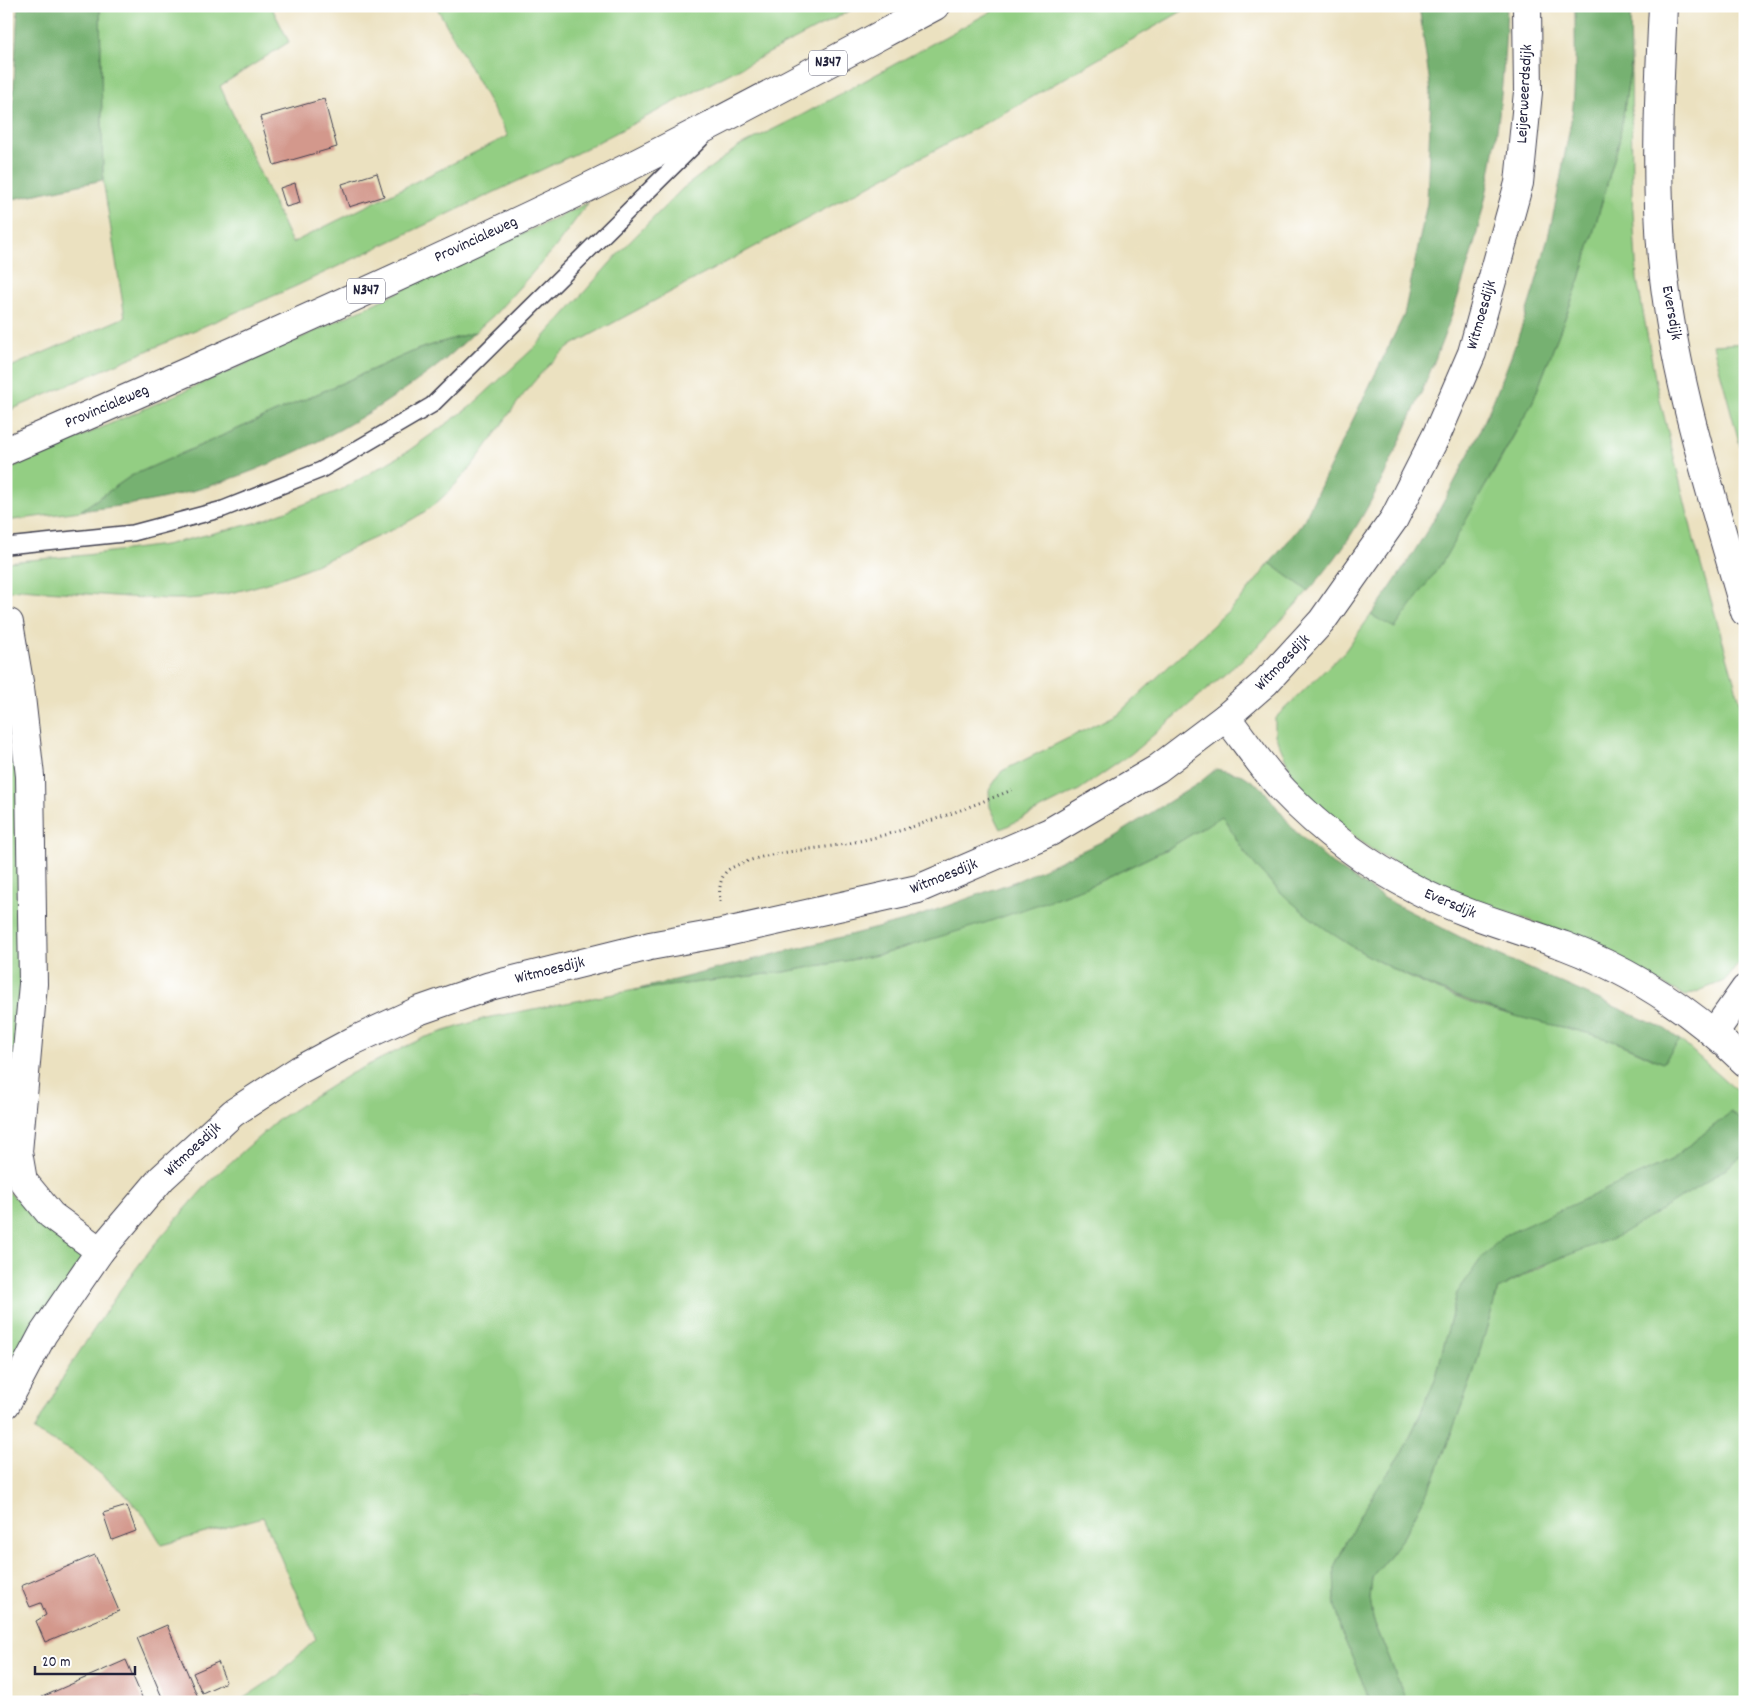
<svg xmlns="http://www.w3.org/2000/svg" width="1751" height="1708" font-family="Dekko,sans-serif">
	<rect width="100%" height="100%" fill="#fff"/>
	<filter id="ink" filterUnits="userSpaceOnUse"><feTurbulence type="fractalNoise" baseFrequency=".02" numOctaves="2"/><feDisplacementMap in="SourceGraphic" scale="10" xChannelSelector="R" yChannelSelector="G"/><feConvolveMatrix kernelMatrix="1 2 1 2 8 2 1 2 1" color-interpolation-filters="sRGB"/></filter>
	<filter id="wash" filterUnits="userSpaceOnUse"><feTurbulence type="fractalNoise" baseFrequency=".0096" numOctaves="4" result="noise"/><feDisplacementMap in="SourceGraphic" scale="20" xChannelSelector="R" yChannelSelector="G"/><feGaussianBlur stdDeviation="1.12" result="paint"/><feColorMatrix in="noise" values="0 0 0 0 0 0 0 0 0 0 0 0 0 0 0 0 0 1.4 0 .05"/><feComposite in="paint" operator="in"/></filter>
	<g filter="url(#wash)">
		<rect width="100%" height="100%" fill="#ebe1c0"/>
		<g fill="#93ce83" stroke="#5a785f">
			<polygon points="100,6 271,6 289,42 220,86 292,243 508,136 436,6 859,6 575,154 294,287 6,412 6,369 125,317 103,180"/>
			<path d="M1001,6H1191L1000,115L572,345C518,385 493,450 445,495C421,519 387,532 357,546C310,568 259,590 207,597C181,601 153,598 127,597C92,594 57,592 21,589L6,592V562L86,555L165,545L255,523L341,490L408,451L470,407L537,345L620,252L682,189L738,147L802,115Z"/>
			<polygon points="1631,64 1632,194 1637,279 1656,383 1695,544 1745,719 1745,957 1724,981 1686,996 1555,930 1440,887 1371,849 1327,815 1297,785 1275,735 1275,718 1345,651 1371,615 1395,628 1491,477 1533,401 1580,279 1619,142"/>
			<polygon points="588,203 554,249 496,313 475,332 419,349 131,476 80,511 6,521 6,470 239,367"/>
			<polygon points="1745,343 1745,464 1713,345"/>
			<polygon points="1270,563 1308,591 1259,645 1131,754 1079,790 1001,829 990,807 989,790 1002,771 1119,713 1242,598"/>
			<polygon points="6,717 18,746 22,1034 6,1123"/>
			<path d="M1222,815C1230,828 1237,842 1246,854C1302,925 1385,971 1468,1002C1513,1018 1561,1024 1607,1039C1626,1045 1644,1055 1663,1063L1680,1040L1745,1098V1124L1731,1112L1671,1160L1607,1190L1457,1293L1436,1377L1407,1444L1360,1515L1334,1567L1335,1599L1340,1629L1371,1702H238L277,1676L316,1639L263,1517L162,1545L145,1517L122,1491L72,1451L34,1431L66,1372L120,1290L153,1246L211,1180L279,1119L350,1074L423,1038L486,1018L635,990L784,972L883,954L1090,886L1169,848Z"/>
			<polygon points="1745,1155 1745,1702 1407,1702 1373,1619 1370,1598 1372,1578 1404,1536 1434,1479 1472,1378 1498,1289 1700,1186"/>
			<polygon points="6,1190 85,1254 6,1380"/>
		</g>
		<g fill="#76b171" stroke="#4c6a56">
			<polygon points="18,6 100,6 103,180 8,200"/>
			<path d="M1419,6H1507C1505,50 1502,95 1496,138C1482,240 1447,337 1405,430C1380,487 1351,545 1308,591L1270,563L1302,524L1404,315L1427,203L1431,92Z"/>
			<path d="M1575,6H1630L1631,64L1619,142L1580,279L1533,401L1442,563L1395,628L1371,615C1468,483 1536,326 1563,164C1567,141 1573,117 1574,93C1576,64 1575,35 1575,6Z"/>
			<path d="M475,332C461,345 447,359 432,370C354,428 265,474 170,497C141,504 110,507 80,511L131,476L419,349Z"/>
			<path d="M1216,769L1243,775L1262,788L1295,831L1332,864L1389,901L1474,944L1665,1029L1680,1040L1663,1063C1645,1054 1626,1045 1607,1039C1578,1029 1548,1025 1519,1017C1417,987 1313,940 1246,854C1237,842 1231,828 1222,816L1169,848L1090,886L988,922L883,954L784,972L635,990L908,920L1019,880L1114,836L1199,783Z"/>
			<polygon points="1731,1112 1745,1124 1745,1155 1700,1186 1618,1236 1540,1266 1498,1289 1472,1378 1434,1479 1404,1536 1372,1578 1370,1598 1373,1619 1407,1702 1371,1702 1340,1629 1335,1599 1334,1567 1360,1515 1407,1444 1436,1377 1457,1293 1480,1260 1503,1236 1671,1160"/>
		</g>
		<g id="blocks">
			<g fill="#d3988c">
				<polygon points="324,99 337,147 274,165 260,117"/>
				<polygon points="377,173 384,196 349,207 342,184"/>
				<polygon points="295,183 300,203 286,207 280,188"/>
				<polygon points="127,1506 136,1531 112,1540 103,1513"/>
				<polygon points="95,1555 119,1611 45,1642 36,1621 46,1615 41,1603 30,1607 21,1586"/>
				<polygon points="167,1625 200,1702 164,1702 137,1638"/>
				<polygon points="126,1660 144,1702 44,1702 42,1697"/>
				<polygon points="218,1662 226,1682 202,1693 193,1673"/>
			</g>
		</g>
	</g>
	<g filter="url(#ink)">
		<use href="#blocks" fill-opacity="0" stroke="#403f4f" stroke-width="1"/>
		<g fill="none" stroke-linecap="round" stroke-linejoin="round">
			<g stroke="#403f4f" stroke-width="18">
				<polyline id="lane" points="6,546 133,533 223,509 321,470 432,405 701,139"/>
			</g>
			<g stroke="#403f4f" stroke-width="30">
				<g id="street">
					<path d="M1663,6C1659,90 1655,175 1662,259C1673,378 1713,498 1745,612"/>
					<path d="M1226,717C1245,741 1263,769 1284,791C1322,831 1368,865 1417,890C1464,915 1516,928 1565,946C1633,972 1694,1012 1745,1062"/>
					<polyline points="1714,1033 1745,989"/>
					<polyline points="100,1251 162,1178 233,1113 299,1070 353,1041 418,1011 490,986 650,946 722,933 918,889 1050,832 1157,769 1226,717 1265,683 1322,621 1394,519 1437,434 1472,353 1519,183 1528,92 1527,6"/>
					<polyline points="6,1404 43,1334 100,1251 51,1215 23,1181 18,1152 33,984 30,776 20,688 9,623"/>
				</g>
			</g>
			<g stroke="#403f4f" stroke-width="30">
				<path id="primary" d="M6,451C184,374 360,296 535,213C670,149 802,77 935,6"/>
			</g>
			<path stroke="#403f4f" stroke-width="3" stroke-dasharray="1 4" stroke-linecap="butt" d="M720,902C719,890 719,875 731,868C767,850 811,851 850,843C906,832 959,811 1012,790"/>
			<use href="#lane" stroke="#fff" stroke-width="15"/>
			<use href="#street" stroke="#fff" stroke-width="28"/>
			<use href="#primary" stroke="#fff" stroke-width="28"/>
		</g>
	</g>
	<g text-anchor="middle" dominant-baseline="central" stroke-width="4" stroke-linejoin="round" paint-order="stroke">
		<g fill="#fff" stroke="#646476" stroke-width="1">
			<rect x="809" y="50.5" width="38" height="25" rx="4"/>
			<rect x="347" y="278.5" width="38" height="25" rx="4"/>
		</g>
		<g font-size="15" font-weight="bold" fill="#22223b">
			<text x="828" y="63">N347</text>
			<text x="366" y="291">N347</text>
		</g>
		<g font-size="16" fill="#22223b" stroke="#fff">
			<text transform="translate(1525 94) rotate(-87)">Leijerweerdsdijk</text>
			<text transform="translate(476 240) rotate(-25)">Provincialeweg</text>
			<text transform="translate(1671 313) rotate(80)">Eversdijk</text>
			<text transform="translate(1482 315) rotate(-74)">Witmoesdijk</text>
			<text transform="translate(107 407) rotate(-23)">Provincialeweg</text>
			<text transform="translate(1283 663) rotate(-46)">Witmoesdijk</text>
			<text transform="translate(944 877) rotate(-22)">Witmoesdijk</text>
			<text transform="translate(1450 904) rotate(23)">Eversdijk</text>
			<text transform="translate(550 971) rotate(-14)">Witmoesdijk</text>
			<text transform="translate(193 1150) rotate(-43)">Witmoesdijk</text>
		</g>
	</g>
	<rect width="1751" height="1708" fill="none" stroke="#fff" stroke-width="25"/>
	<path d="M35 1666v8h100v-8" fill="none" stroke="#22223b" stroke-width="2.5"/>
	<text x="42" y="1666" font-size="15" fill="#22223b" stroke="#ffffff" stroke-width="4" paint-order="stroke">20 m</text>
</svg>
